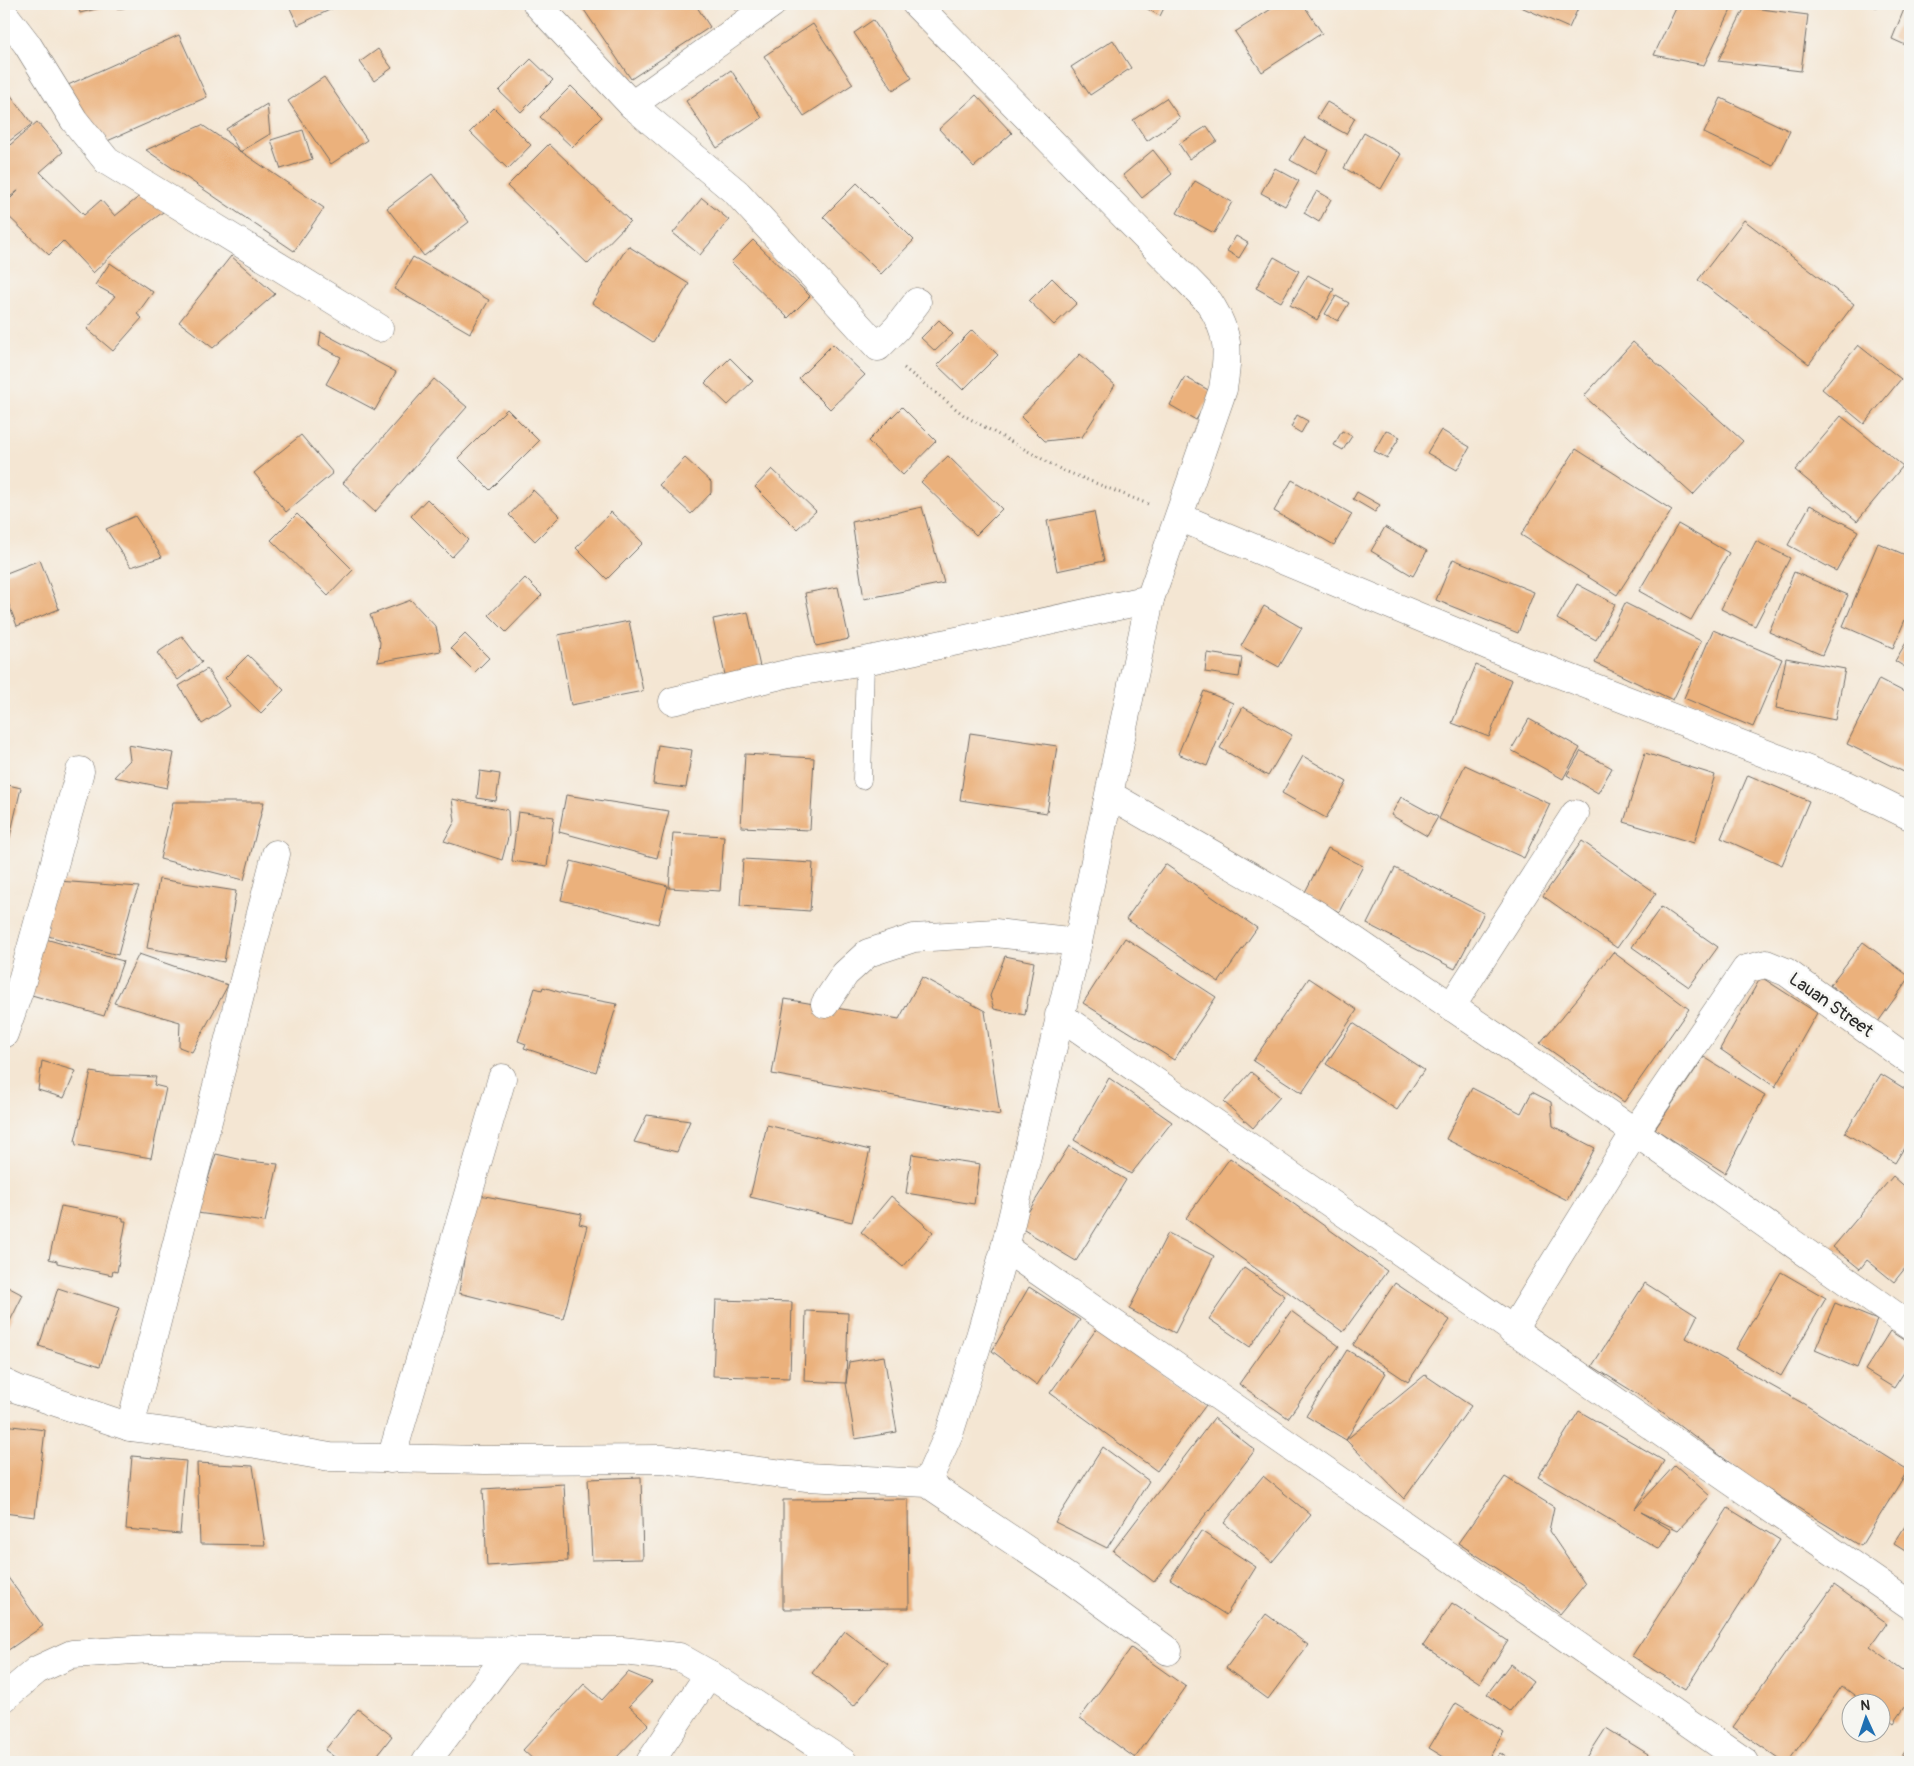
<svg xmlns="http://www.w3.org/2000/svg" width="1914" height="1766" font-family="Pangolin,sans-serif">
	<rect width="100%" height="100%" fill="#f6f6f2"/>
	<filter id="ink" filterUnits="userSpaceOnUse"><feTurbulence type="fractalNoise" baseFrequency=".02" numOctaves="2"/><feDisplacementMap in="SourceGraphic" scale="10" xChannelSelector="R" yChannelSelector="G"/><feConvolveMatrix kernelMatrix="1 2 1 2 8 2 1 2 1" color-interpolation-filters="sRGB"/></filter>
	<filter id="wash" filterUnits="userSpaceOnUse"><feTurbulence type="fractalNoise" baseFrequency=".0096" numOctaves="4" result="noise"/><feDisplacementMap in="SourceGraphic" scale="20" xChannelSelector="R" yChannelSelector="G"/><feGaussianBlur stdDeviation="1.12" result="paint"/><feColorMatrix in="noise" values="0 0 0 0 0 0 0 0 0 0 0 0 0 0 0 0 0 1.4 0 .05"/><feComposite in="paint" operator="in"/></filter>
	<g filter="url(#wash)">
		<rect width="100%" height="100%" fill="#f4e6d3"/>
		<g id="blocks">
			<g fill="#ebb17b">
				<polygon points="78,4 108,4 108,6 80,13"/>
				<polygon points="116,4 138,4 138,5 118,9"/>
				<polygon points="288,4 342,4 298,25"/>
				<polygon points="580,4 695,4 710,27 631,79"/>
				<polygon points="731,4 745,4 735,10"/>
				<polygon points="1146,4 1166,4 1160,16 1144,7"/>
				<polygon points="1279,4 1303,4 1322,33 1262,72 1235,32"/>
				<polygon points="1522,4 1580,4 1569,28 1521,7"/>
				<polygon points="1678,4 1734,4 1704,65 1654,55"/>
				<polygon points="1874,4 1892,4 1893,5 1875,7"/>
				<polygon points="1745,7 1808,15 1801,71 1718,61"/>
				<polygon points="1905,7 1910,9 1910,47 1892,39"/>
				<polygon points="873,20 912,78 893,90 854,33"/>
				<polygon points="813,24 853,84 804,116 764,56"/>
				<polygon points="179,35 207,97 96,146 68,85"/>
				<polygon points="1113,40 1131,68 1090,95 1071,67"/>
				<polygon points="378,49 392,68 374,81 360,62"/>
				<polygon points="531,59 553,80 521,112 499,91"/>
				<polygon points="731,70 762,118 717,148 686,101"/>
				<polygon points="324,77 367,140 331,164 288,101"/>
				<polygon points="571,86 602,117 572,147 540,117"/>
				<polygon points="10,94 32,124 4,145 4,99"/>
				<polygon points="976,95 1012,133 974,167 939,129"/>
				<polygon points="1166,98 1180,118 1147,141 1133,120"/>
				<polygon points="1721,98 1790,131 1773,166 1704,133"/>
				<polygon points="1327,102 1355,118 1346,134 1317,118"/>
				<polygon points="267,104 270,134 240,152 226,129"/>
				<polygon points="494,108 531,145 508,169 470,132"/>
				<polygon points="37,122 63,152 40,172 84,215 101,200 115,216 146,191 163,212 133,235 93,273 63,241 49,255 4,212 4,205 19,190 6,200 4,195 4,150"/>
				<polygon points="202,125 324,208 294,251 146,150"/>
				<polygon points="1207,126 1217,141 1189,159 1179,144"/>
				<polygon points="303,130 312,159 281,169 271,140"/>
				<polygon points="1364,133 1401,154 1381,189 1344,168"/>
				<polygon points="1304,137 1328,150 1315,174 1290,160"/>
				<polygon points="549,144 630,221 588,264 507,186"/>
				<polygon points="1153,150 1172,174 1142,198 1123,175"/>
				<polygon points="1275,168 1299,181 1285,206 1261,193"/>
				<polygon points="432,174 469,222 424,256 387,208"/>
				<polygon points="1195,181 1232,202 1214,233 1177,213"/>
				<polygon points="857,183 914,240 881,274 823,217"/>
				<polygon points="1317,191 1331,199 1319,222 1304,213"/>
				<polygon points="702,198 729,220 700,255 673,233"/>
				<polygon points="1744,220 1854,304 1809,364 1698,280"/>
				<polygon points="1236,236 1248,243 1239,258 1227,251"/>
				<polygon points="753,240 810,296 788,318 731,262"/>
				<polygon points="628,246 689,284 653,342 592,303"/>
				<polygon points="231,256 275,294 213,348 179,322"/>
				<polygon points="413,257 489,300 470,333 394,289"/>
				<polygon points="1274,257 1299,271 1281,302 1256,288"/>
				<polygon points="110,263 153,292 137,314 142,318 113,351 87,329 115,296 95,285"/>
				<polygon points="1308,275 1334,289 1317,320 1290,305"/>
				<polygon points="1052,278 1077,303 1054,325 1029,301"/>
				<polygon points="1336,296 1349,303 1338,321 1325,314"/>
				<polygon points="939,320 953,334 935,351 921,338"/>
				<polygon points="972,330 998,355 963,390 937,365"/>
				<polygon points="321,332 396,372 375,410 326,384 341,357 319,346"/>
				<polygon points="1633,342 1743,441 1693,495 1584,396"/>
				<polygon points="833,344 865,375 830,409 799,378"/>
				<polygon points="1858,345 1901,379 1864,424 1822,389"/>
				<polygon points="1080,354 1115,385 1082,437 1045,441 1021,417"/>
				<polygon points="730,358 753,381 728,405 705,383"/>
				<polygon points="1185,377 1212,392 1196,420 1170,405"/>
				<polygon points="434,379 467,407 375,512 343,483"/>
				<polygon points="902,407 936,441 903,475 868,441"/>
				<polygon points="507,409 539,441 490,490 458,458"/>
				<polygon points="1297,415 1308,421 1301,433 1291,427"/>
				<polygon points="1841,416 1903,466 1857,521 1795,470"/>
				<polygon points="1386,430 1400,437 1387,458 1374,451"/>
				<polygon points="1441,430 1470,447 1457,470 1427,453"/>
				<polygon points="1342,431 1352,436 1343,450 1334,445"/>
				<polygon points="301,435 333,473 286,512 254,473"/>
				<polygon points="1576,449 1672,510 1617,595 1521,535"/>
				<polygon points="948,456 1002,509 976,535 921,482"/>
				<polygon points="685,458 711,482 711,493 691,514 659,485"/>
				<polygon points="772,469 816,511 797,529 755,487"/>
				<polygon points="1292,480 1352,514 1334,545 1274,511"/>
				<polygon points="533,490 560,516 535,541 509,515"/>
				<polygon points="1357,492 1380,505 1375,512 1353,499"/>
				<polygon points="427,499 468,540 452,557 411,516"/>
				<polygon points="1810,505 1858,531 1836,571 1788,545"/>
				<polygon points="922,507 944,583 864,599 852,522"/>
				<polygon points="611,512 643,543 607,579 576,548"/>
				<polygon points="1094,512 1104,561 1057,571 1047,521"/>
				<polygon points="297,514 353,570 328,596 271,540"/>
				<polygon points="135,516 162,557 131,567 106,529"/>
				<polygon points="1678,524 1729,553 1691,620 1639,591"/>
				<polygon points="1385,527 1427,551 1413,576 1371,551"/>
				<polygon points="1756,541 1790,558 1755,626 1721,609"/>
				<polygon points="1878,543 1910,557 1910,608 1893,648 1843,626"/>
				<polygon points="1453,559 1534,592 1518,633 1436,600"/>
				<polygon points="40,560 59,609 17,626 4,592 4,574"/>
				<polygon points="1794,572 1848,595 1822,655 1769,632"/>
				<polygon points="525,578 542,595 506,632 489,615"/>
				<polygon points="1577,584 1615,604 1596,640 1557,619"/>
				<polygon points="838,587 849,639 816,646 805,593"/>
				<polygon points="411,600 436,627 441,651 378,662 380,642 370,615"/>
				<polygon points="1625,603 1701,641 1673,700 1595,663"/>
				<polygon points="1264,606 1302,628 1279,667 1241,646"/>
				<polygon points="748,612 760,667 725,675 713,619"/>
				<polygon points="629,621 643,691 571,705 558,635"/>
				<polygon points="1713,630 1782,659 1753,727 1684,698"/>
				<polygon points="465,634 489,658 475,672 451,648"/>
				<polygon points="182,636 202,662 178,680 157,653"/>
				<polygon points="1910,636 1910,670 1895,661"/>
				<polygon points="1207,653 1242,658 1239,677 1205,672"/>
				<polygon points="248,655 284,690 261,713 225,678"/>
				<polygon points="1786,658 1845,669 1835,720 1776,708"/>
				<polygon points="1476,665 1512,680 1489,737 1452,723"/>
				<polygon points="207,669 230,706 202,724 179,686"/>
				<polygon points="1879,679 1910,695 1910,775 1847,744"/>
				<polygon points="1204,691 1233,703 1207,766 1178,754"/>
				<polygon points="1243,707 1292,735 1268,776 1220,748"/>
				<polygon points="1529,719 1580,748 1563,779 1511,750"/>
				<polygon points="970,733 1057,746 1047,813 960,800"/>
				<polygon points="128,745 174,753 167,788 114,777 130,760"/>
				<polygon points="658,745 692,750 686,788 653,784"/>
				<polygon points="1581,751 1612,768 1598,793 1567,775"/>
				<polygon points="1645,753 1715,775 1694,843 1624,822"/>
				<polygon points="745,754 814,758 810,830 741,827"/>
				<polygon points="1303,756 1347,782 1326,818 1282,793"/>
				<polygon points="1465,765 1550,804 1524,858 1439,819"/>
				<polygon points="480,771 500,774 496,801 477,798"/>
				<polygon points="1748,775 1809,801 1782,865 1721,838"/>
				<polygon points="4,784 21,788 5,858 4,858"/>
				<polygon points="566,795 669,811 657,858 559,832"/>
				<polygon points="1401,797 1438,817 1427,836 1391,815"/>
				<polygon points="452,799 508,810 509,834 502,860 444,841 455,821"/>
				<polygon points="173,802 264,802 244,880 160,859"/>
				<polygon points="518,812 554,817 547,866 512,861"/>
				<polygon points="673,833 724,836 720,891 669,888"/>
				<polygon points="1582,841 1656,893 1617,948 1543,896"/>
				<polygon points="1328,848 1363,866 1339,912 1304,894"/>
				<polygon points="743,859 813,863 810,911 740,906"/>
				<polygon points="571,861 668,886 658,924 561,900"/>
				<polygon points="1165,864 1257,928 1219,982 1126,919"/>
				<polygon points="1395,868 1484,913 1455,969 1367,924"/>
				<polygon points="159,879 236,891 224,962 147,948"/>
				<polygon points="58,881 139,887 131,906 118,955 37,933"/>
				<polygon points="1661,907 1718,947 1689,987 1632,947"/>
				<polygon points="42,938 123,961 104,1016 25,993"/>
				<polygon points="1125,938 1216,997 1174,1060 1083,1003"/>
				<polygon points="1863,942 1910,977 1878,1022 1830,985"/>
				<polygon points="1613,952 1689,1009 1624,1102 1540,1043 1578,998"/>
				<polygon points="139,954 228,985 192,1052 179,1047 180,1022 114,1003"/>
				<polygon points="1005,956 1034,962 1025,1015 994,1009 990,996"/>
				<polygon points="922,977 985,1011 1000,1115 772,1074 785,999 899,1019"/>
				<polygon points="1761,977 1817,1013 1775,1087 1720,1049"/>
				<polygon points="1309,978 1357,1010 1302,1093 1253,1061"/>
				<polygon points="543,987 569,995 617,1004 596,1072 524,1048 526,1044 518,1041 535,988 542,990"/>
				<polygon points="1353,1023 1424,1070 1397,1110 1326,1064"/>
				<polygon points="1704,1057 1765,1095 1725,1173 1655,1129"/>
				<polygon points="42,1061 76,1071 64,1098 38,1090"/>
				<polygon points="91,1072 108,1075 156,1077 154,1085 166,1088 151,1158 76,1145 75,1141"/>
				<polygon points="1251,1072 1280,1097 1253,1128 1224,1102"/>
				<polygon points="1881,1074 1910,1092 1910,1138 1895,1163 1845,1133"/>
				<polygon points="1109,1078 1172,1122 1131,1174 1074,1140"/>
				<polygon points="1472,1088 1521,1113 1532,1092 1551,1102 1553,1126 1595,1148 1567,1200 1446,1139"/>
				<polygon points="647,1115 690,1121 677,1152 634,1142"/>
				<polygon points="767,1125 870,1150 852,1222 750,1197"/>
				<polygon points="1069,1146 1126,1180 1076,1261 1019,1227"/>
				<polygon points="216,1154 247,1161 278,1164 265,1222 197,1213"/>
				<polygon points="912,1154 980,1164 974,1204 906,1193"/>
				<polygon points="1230,1158 1387,1271 1343,1332 1186,1218"/>
				<polygon points="1893,1176 1910,1191 1910,1262 1894,1282 1867,1260 1860,1269 1833,1247"/>
				<polygon points="474,1194 582,1214 579,1224 587,1226 563,1319 459,1293"/>
				<polygon points="891,1196 933,1232 903,1267 861,1232"/>
				<polygon points="61,1206 123,1218 123,1221 126,1221 117,1272 113,1271 112,1275 57,1263 57,1261 49,1259"/>
				<polygon points="1168,1233 1214,1256 1175,1333 1129,1309"/>
				<polygon points="1244,1268 1285,1296 1250,1347 1209,1319"/>
				<polygon points="1781,1272 1826,1298 1781,1376 1736,1349"/>
				<polygon points="1395,1283 1450,1320 1408,1382 1353,1345"/>
				<polygon points="1645,1283 1697,1316 1686,1338 1804,1404 1908,1470 1861,1546 1754,1481 1645,1399 1592,1366"/>
				<polygon points="4,1285 23,1295 4,1333"/>
				<polygon points="1029,1287 1080,1320 1037,1385 992,1351"/>
				<polygon points="58,1288 119,1308 100,1366 39,1346"/>
				<polygon points="716,1300 792,1302 790,1378 713,1376"/>
				<polygon points="1835,1303 1877,1320 1857,1368 1815,1350"/>
				<polygon points="806,1311 848,1313 846,1383 804,1381"/>
				<polygon points="1291,1311 1339,1346 1288,1418 1239,1384"/>
				<polygon points="1098,1327 1206,1405 1157,1471 1050,1393"/>
				<polygon points="1890,1331 1910,1344 1910,1363 1894,1388 1865,1370"/>
				<polygon points="1347,1350 1386,1373 1346,1440 1306,1416"/>
				<polygon points="884,1356 897,1432 855,1439 846,1383 849,1362"/>
				<polygon points="1425,1375 1471,1406 1404,1499 1346,1440"/>
				<polygon points="1579,1411 1664,1461 1635,1509 1675,1465 1710,1496 1678,1530 1641,1512 1671,1530 1659,1549 1538,1477"/>
				<polygon points="1214,1418 1255,1450 1154,1582 1113,1551"/>
				<polygon points="4,1425 45,1430 35,1517 4,1513"/>
				<polygon points="1103,1447 1149,1481 1107,1548 1055,1522"/>
				<polygon points="132,1456 186,1461 180,1534 126,1529"/>
				<polygon points="197,1463 253,1466 265,1545 200,1544"/>
				<polygon points="1263,1476 1311,1515 1272,1562 1224,1523"/>
				<polygon points="641,1477 643,1559 592,1560 588,1479"/>
				<polygon points="1505,1477 1554,1507 1549,1531 1585,1584 1560,1614 1524,1586 1458,1543"/>
				<polygon points="564,1484 568,1561 487,1566 483,1489"/>
				<polygon points="908,1499 909,1608 783,1609 783,1500"/>
				<polygon points="1728,1508 1780,1540 1685,1690 1632,1656"/>
				<polygon points="1910,1518 1910,1554 1894,1544"/>
				<polygon points="1201,1531 1256,1567 1226,1615 1170,1579"/>
				<polygon points="4,1572 43,1626 4,1653"/>
				<polygon points="1834,1585 1887,1623 1870,1647 1910,1676 1910,1700 1894,1723 1882,1714 1882,1704 1866,1704 1842,1686 1788,1762 1784,1762 1733,1727"/>
				<polygon points="1452,1603 1508,1641 1480,1683 1423,1646"/>
				<polygon points="1266,1614 1308,1645 1268,1699 1226,1668"/>
				<polygon points="845,1631 888,1664 854,1706 812,1673"/>
				<polygon points="1131,1648 1186,1687 1135,1758 1080,1718"/>
				<polygon points="1510,1664 1533,1682 1510,1711 1487,1694"/>
				<polygon points="628,1672 652,1682 629,1706 649,1724 612,1762 536,1762 523,1750 584,1684 602,1700"/>
				<polygon points="1456,1703 1504,1732 1486,1762 1452,1762 1429,1748"/>
				<polygon points="358,1709 392,1736 372,1762 341,1762 325,1750"/>
				<polygon points="1606,1728 1648,1754 1643,1762 1584,1762"/>
				<polygon points="1910,1744 1910,1762 1898,1762"/>
				<polygon points="1500,1753 1513,1762 1493,1762"/>
			</g>
		</g>
	</g>
	<g filter="url(#ink)">
		<use href="#blocks" fill-opacity="0" stroke="#716c66" stroke-width="1"/>
		<g fill="none" stroke-linecap="round" stroke-linejoin="round">
			<g stroke="#716c66" stroke-width="19">
				<polyline id="lane" points="862,780 865,661"/>
			</g>
			<g stroke="#716c66" stroke-width="29">
				<g id="street">
					<polyline points="537,4 632,105 737,193 878,347 897,328 917,302"/>
					<path d="M916,4L1209,302C1230,335 1229,351 1223,389L1150,599L1078,942L1005,1248L981,1333L950,1431L927,1483"/>
					<polyline points="4,14 27,44 74,120 107,161 379,328"/>
					<polyline points="632,105 772,4"/>
					<polyline points="1179,517 1523,660 1847,785 1910,816"/>
					<polyline points="673,701 790,673 865,661 1150,599"/>
					<polyline points="1110,795 1316,914 1635,1132 1910,1326"/>
					<polyline points="825,1004 845,974 868,953 914,938 995,933 1078,942"/>
					<polyline points="1451,1007 1575,814"/>
					<polyline points="1059,1015 1910,1605"/>
					<polyline points="4,1034 20,988 80,771"/>
					<polyline points="1005,1248 1745,1762"/>
					<polyline points="1512,1331 1635,1132 1746,969 1766,964 1786,972 1910,1061"/>
					<polyline points="4,1383 17,1389 130,1427 256,1444 330,1457 485,1460 662,1459 807,1477 927,1483 1067,1577 1168,1651"/>
					<polyline points="130,1427 276,854"/>
					<polyline points="391,1459 502,1078"/>
					<polyline points="4,1698 37,1670 72,1654 149,1649 622,1651 679,1657 709,1674 843,1762"/>
					<polyline points="426,1762 511,1650"/>
					<polyline points="650,1762 709,1674"/>
				</g>
			</g>
			<polyline stroke="#716c66" stroke-width="3" stroke-dasharray="1 4" stroke-linecap="butt" points="904,368 965,416 1060,469 1148,504"/>
			<use href="#lane" stroke="#fff" stroke-width="18"/>
			<use href="#street" stroke="#fff" stroke-width="28"/>
		</g>
	</g>
	<g text-anchor="middle" dominant-baseline="central" stroke-width="5" stroke-linejoin="round" paint-order="stroke">
		<g font-size="18" fill="#2b2b2b" stroke="#f6f6f2">
			<text transform="translate(1831 1005) rotate(35)">Lauan Street</text>
		</g>
	</g>
	<rect width="1914" height="1766" fill="none" stroke="#f6f6f2" stroke-width="20"/>
	<g transform="translate(1866 1718) rotate(357)"><circle r="24" fill="#f6f6f2" stroke="#a5a5a2"/>
	<path d="M0-4L9 19L0 12L-9 19Z" fill="#1f6fb2"/>
	<text y="-8" font-size="14" font-weight="bold" text-anchor="middle" fill="#2b2b2b">N</text>
	</g>
</svg>
